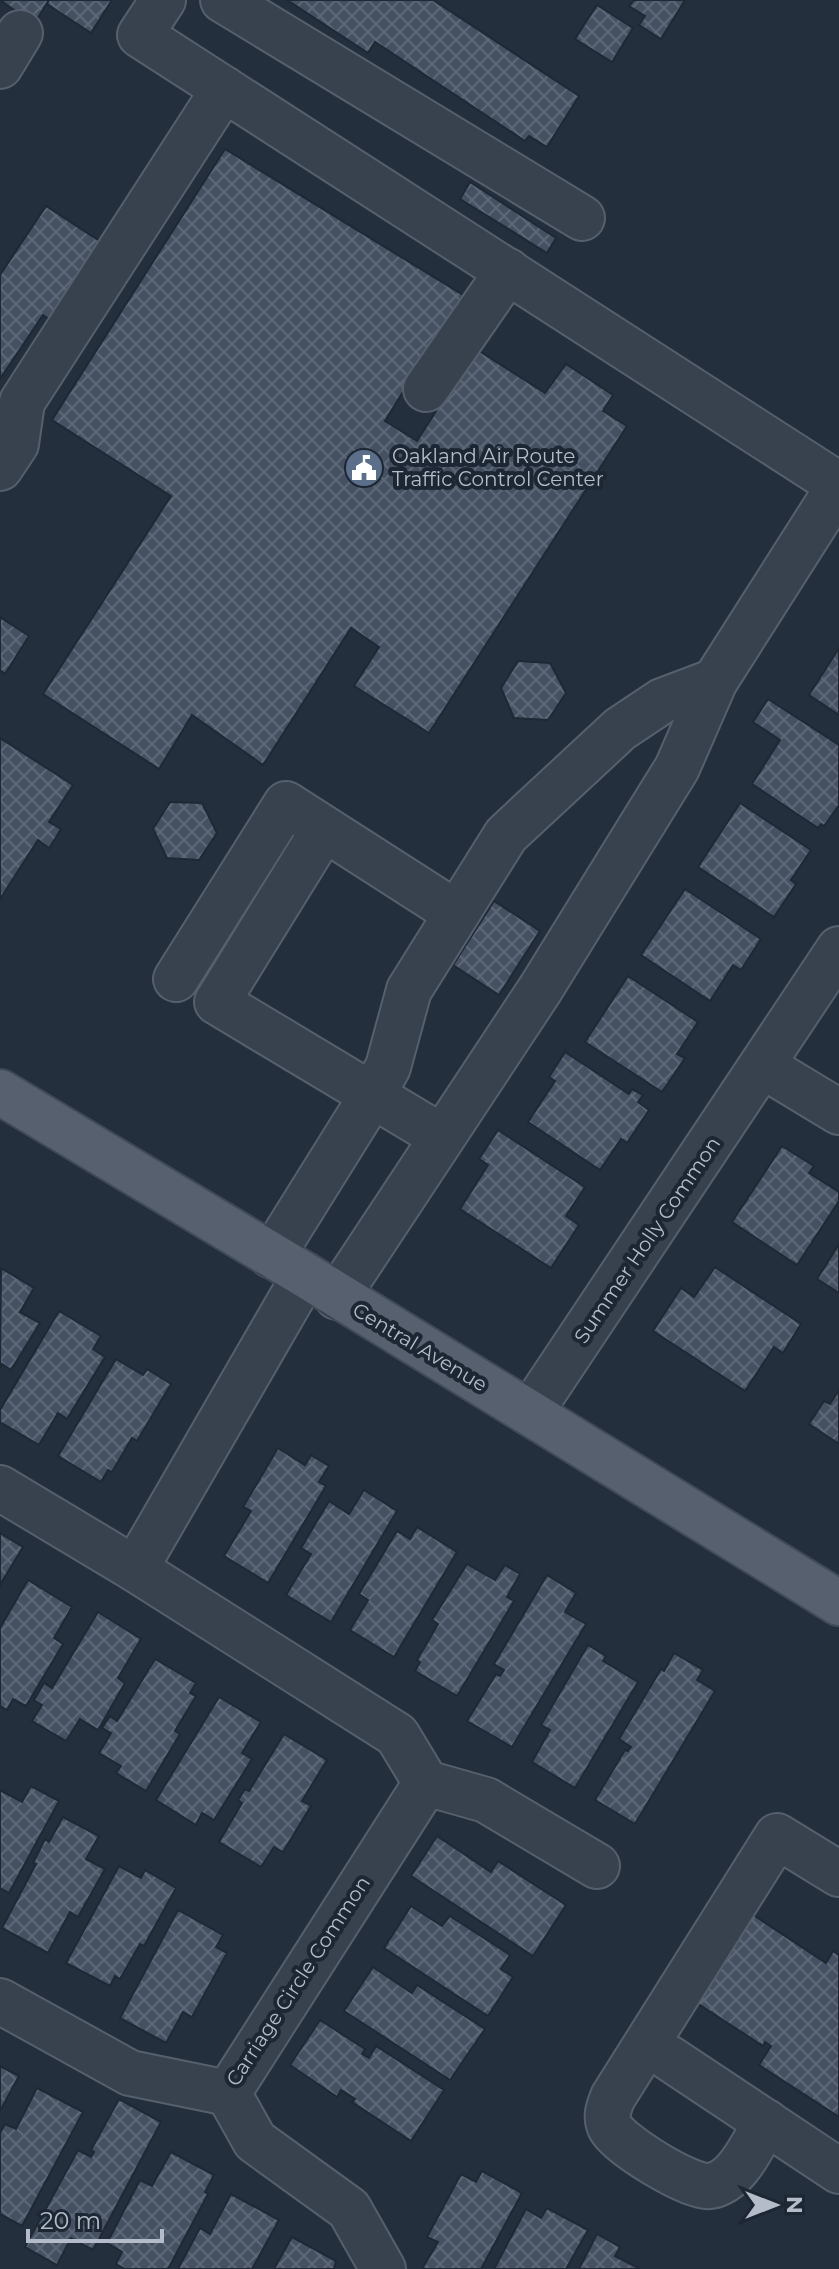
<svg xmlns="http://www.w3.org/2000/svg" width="839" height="2269" font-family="Montserrat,sans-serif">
	<defs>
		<pattern id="building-cross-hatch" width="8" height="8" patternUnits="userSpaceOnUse" patternTransform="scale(2)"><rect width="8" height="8" fill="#455162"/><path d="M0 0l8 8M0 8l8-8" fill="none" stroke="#5d6877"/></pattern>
	</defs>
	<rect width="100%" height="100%" fill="#242f3e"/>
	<g fill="url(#building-cross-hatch)" stroke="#1f2835" stroke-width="2">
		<polygon points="0,0 49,0 34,24"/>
		<polygon points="49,0 112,0 91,33 47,4"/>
		<polygon points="287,0 433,0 579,96 547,147 529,136 525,141 375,42 368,53"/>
		<polygon points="634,0 685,0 661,39 639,25 645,16 629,6"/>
		<polygon points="597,5 633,28 612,62 575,39"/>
		<polygon points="225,149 463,295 385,421 417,441 476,349 545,393 566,364 613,395 603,411 627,426 429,733 354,686 379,647 351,628 263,765 192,715 159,769 43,694 171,496 52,420"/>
		<polygon points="470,182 556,238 547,253 460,199"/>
		<polygon points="46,206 104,244 53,322 43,315 0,379 0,275"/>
		<polygon points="0,617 29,636 5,674 0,670"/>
		<polygon points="839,648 839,715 809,695"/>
		<polygon points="518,661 550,663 566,693 548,720 514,718 501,688"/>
		<polygon points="768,699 839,745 839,805 824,826 821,824 818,828 752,784 780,740 753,722"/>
		<polygon points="0,738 73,785 49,822 61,829 55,839 49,848 38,840 0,899"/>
		<polygon points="170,802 202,803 217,833 199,860 167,858 153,829"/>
		<polygon points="740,803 811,850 791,880 796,884 774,917 698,867"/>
		<polygon points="685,889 761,939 741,970 733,965 710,1001 641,955"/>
		<polygon points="494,901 540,931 499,995 453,965"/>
		<polygon points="628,976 698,1022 677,1054 685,1058 662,1092 585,1042"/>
		<polygon points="565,1052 629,1094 632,1089 643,1095 638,1102 649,1110 627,1143 621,1139 600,1170 528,1122 555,1081 549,1077"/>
		<polygon points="498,1130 585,1187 566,1216 579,1225 551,1268 460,1209 488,1165 479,1159"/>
		<polygon points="782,1146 814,1166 809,1173 839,1192 839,1201 797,1265 732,1222"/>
		<polygon points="839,1244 839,1293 817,1279"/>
		<polygon points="715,1267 801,1324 783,1353 774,1347 745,1391 653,1331 681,1288 694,1297"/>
		<polygon points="1,1268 34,1288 20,1312 40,1323 11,1370 2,1364 0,1368"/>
		<polygon points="59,1311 101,1336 93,1349 105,1357 67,1419 58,1413 39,1445 0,1422 0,1410"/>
		<polygon points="116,1359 143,1375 147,1369 171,1384 137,1441 132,1438 112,1472 108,1470 101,1482 58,1456"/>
		<polygon points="839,1390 839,1444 809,1424 824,1401 830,1404"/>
		<polygon points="278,1448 305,1465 311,1455 329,1466 319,1482 326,1486 268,1583 224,1556 251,1511 243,1507"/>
		<polygon points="364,1490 397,1511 331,1622 286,1595 311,1554 301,1548 329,1501 349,1514"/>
		<polygon points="417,1527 457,1552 394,1657 350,1630 368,1600 359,1594 397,1531 410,1539"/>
		<polygon points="0,1533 23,1547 0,1585"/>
		<polygon points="467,1564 495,1580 505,1565 520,1574 507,1597 514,1601 457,1696 415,1671 420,1662 417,1660 438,1624 432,1620"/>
		<polygon points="547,1575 576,1593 565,1612 586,1624 512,1747 467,1721 496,1674 500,1676 504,1670 494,1664"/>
		<polygon points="28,1580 72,1607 54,1638 63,1644 26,1706 13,1699 7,1710 0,1706 0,1628"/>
		<polygon points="98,1612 141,1639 118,1678 125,1683 98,1730 80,1719 66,1741 32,1721 42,1705 34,1700 44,1683 52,1688"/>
		<polygon points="588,1645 606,1656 603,1661 638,1682 575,1788 532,1762 550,1730 541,1725"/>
		<polygon points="674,1653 703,1670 697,1680 715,1691 635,1824 595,1800 625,1750 628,1751 631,1747 619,1739 661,1669 664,1671"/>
		<polygon points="155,1659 196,1683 190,1693 196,1696 175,1731 180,1734 146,1791 116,1773 121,1766 99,1753 111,1733 102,1728 110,1716 117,1721"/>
		<polygon points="219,1697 261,1722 242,1753 252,1759 214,1820 202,1813 196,1825 156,1800"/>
		<polygon points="284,1734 327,1760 302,1801 311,1806 283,1852 274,1847 261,1867 219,1842 242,1803 238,1800 245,1789 249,1791"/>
		<polygon points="31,1786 59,1801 9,1893 0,1888 0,1790 22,1802"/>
		<polygon points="63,1817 99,1836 86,1859 105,1869 78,1917 70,1912 48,1953 2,1928 36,1864 33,1863 45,1839 49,1842"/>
		<polygon points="437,1836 491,1872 498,1861 566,1905 533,1956 411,1876"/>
		<polygon points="119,1866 141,1878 145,1870 176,1888 144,1946 140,1944 120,1979 115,1976 110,1986 66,1963"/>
		<polygon points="723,1895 826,1963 833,1951 839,1955 839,2117 759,2065 771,2046 765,2042 763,2046 666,1983"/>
		<polygon points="411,1906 442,1926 450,1916 510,1955 501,1969 513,1977 488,2016 384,1948"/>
		<polygon points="178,1910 223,1935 216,1947 227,1953 192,2017 183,2012 166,2043 120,2018"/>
		<polygon points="373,1967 412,1993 417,1985 485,2029 450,2080 344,2011"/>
		<polygon points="320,2020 365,2049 362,2054 369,2058 376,2046 444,2090 411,2141 352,2102 355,2099 341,2090 337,2097 290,2065"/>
		<polygon points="0,2066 19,2076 0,2111"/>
		<polygon points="37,2088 83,2112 22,2226 0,2214 0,2133 5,2124 16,2129"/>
		<polygon points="119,2099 161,2122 93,2250 71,2238 57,2265 25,2247 78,2150 91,2157 94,2152 91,2150"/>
		<polygon points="171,2152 214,2175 205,2192 208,2194 168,2269 125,2269 116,2264 122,2252 107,2243 140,2180 152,2186"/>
		<polygon points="482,2171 522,2193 481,2269 422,2269 438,2242 427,2237 461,2174 476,2182"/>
		<polygon points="231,2194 279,2220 252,2269 178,2269 200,2228 210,2234"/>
		<polygon points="547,2208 588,2230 566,2269 494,2269 526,2209 541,2218"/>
		<polygon points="597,2234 620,2247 615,2256 640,2269 579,2269"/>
		<polygon points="292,2237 336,2261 334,2269 274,2269"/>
	</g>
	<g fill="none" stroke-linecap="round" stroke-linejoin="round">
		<g stroke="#565f6c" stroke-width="48">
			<g id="minor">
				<polyline points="163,0 140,35 839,485"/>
				<polyline points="223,0 582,218"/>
				<polyline points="0,66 20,33"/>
				<polyline points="426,389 508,271"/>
				<polyline points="0,468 16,444 22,402 224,89"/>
				<polyline points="324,829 217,1002 442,1137"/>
				<polyline points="176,979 286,804 456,913"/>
				<polyline points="763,1066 839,1112"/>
				<polyline points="272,1256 373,1094 388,1067 409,990 506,835 620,729 662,701 715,681"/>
				<polyline points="337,1297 541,988 677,768 715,681 839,486"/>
				<polyline points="530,1413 839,949"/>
				<polyline points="0,1488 135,1569 397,1735 426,1783 486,1800 597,1866"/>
				<polyline points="135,1569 305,1275"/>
				<polyline points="0,2001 130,2073 228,2093"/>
				<polyline points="669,2058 839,2171"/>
				<polyline points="228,2093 426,1783"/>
				<polyline points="228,2093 255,2141 349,2209 383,2269"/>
				<path d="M766,2122C753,2144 737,2182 710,2186C691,2189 618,2144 610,2127C605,2116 609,2107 613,2097L777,1836L839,1874"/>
			</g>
		</g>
		<g stroke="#414a57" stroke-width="48">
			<polyline id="major" points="0,1092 305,1275 839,1603"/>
		</g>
		<use href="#minor" stroke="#38414e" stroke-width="44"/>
		<use href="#major" stroke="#56606e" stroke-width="44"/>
	</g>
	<defs>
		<g id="civic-disc" transform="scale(2)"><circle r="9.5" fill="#5c6f8a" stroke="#1d2633"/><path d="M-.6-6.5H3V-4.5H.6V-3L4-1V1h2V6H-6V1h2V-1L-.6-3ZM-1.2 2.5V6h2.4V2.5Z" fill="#fff"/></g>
	</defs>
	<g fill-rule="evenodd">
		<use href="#civic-disc" x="364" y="468"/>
	</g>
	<g text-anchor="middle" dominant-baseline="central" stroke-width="8" stroke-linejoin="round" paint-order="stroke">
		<g font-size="20" fill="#b4bcc9" stroke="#1d2633" text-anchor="start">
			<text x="392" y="456">Oakland Air Route<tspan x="392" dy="23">Traffic Control Center</tspan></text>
		</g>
		<g font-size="20" fill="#b4bcc9" stroke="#1d2633">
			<text transform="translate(647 1240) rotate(-56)">Summer Holly Common</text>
			<text transform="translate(420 1347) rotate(31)">Central Avenue</text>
			<text transform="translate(298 1981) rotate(-57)">Carriage Circle Common</text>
		</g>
	</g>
	<g transform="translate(775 2205) rotate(90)" stroke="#1d2633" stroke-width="6" paint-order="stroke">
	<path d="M0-6L14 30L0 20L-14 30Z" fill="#b4bcc9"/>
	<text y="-12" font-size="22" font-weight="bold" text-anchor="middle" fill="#b4bcc9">N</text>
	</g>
	<path d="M28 2229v12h134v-12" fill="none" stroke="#b4bcc9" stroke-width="4"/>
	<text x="40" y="2229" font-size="24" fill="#b4bcc9" stroke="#1d2633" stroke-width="6" paint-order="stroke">20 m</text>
</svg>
